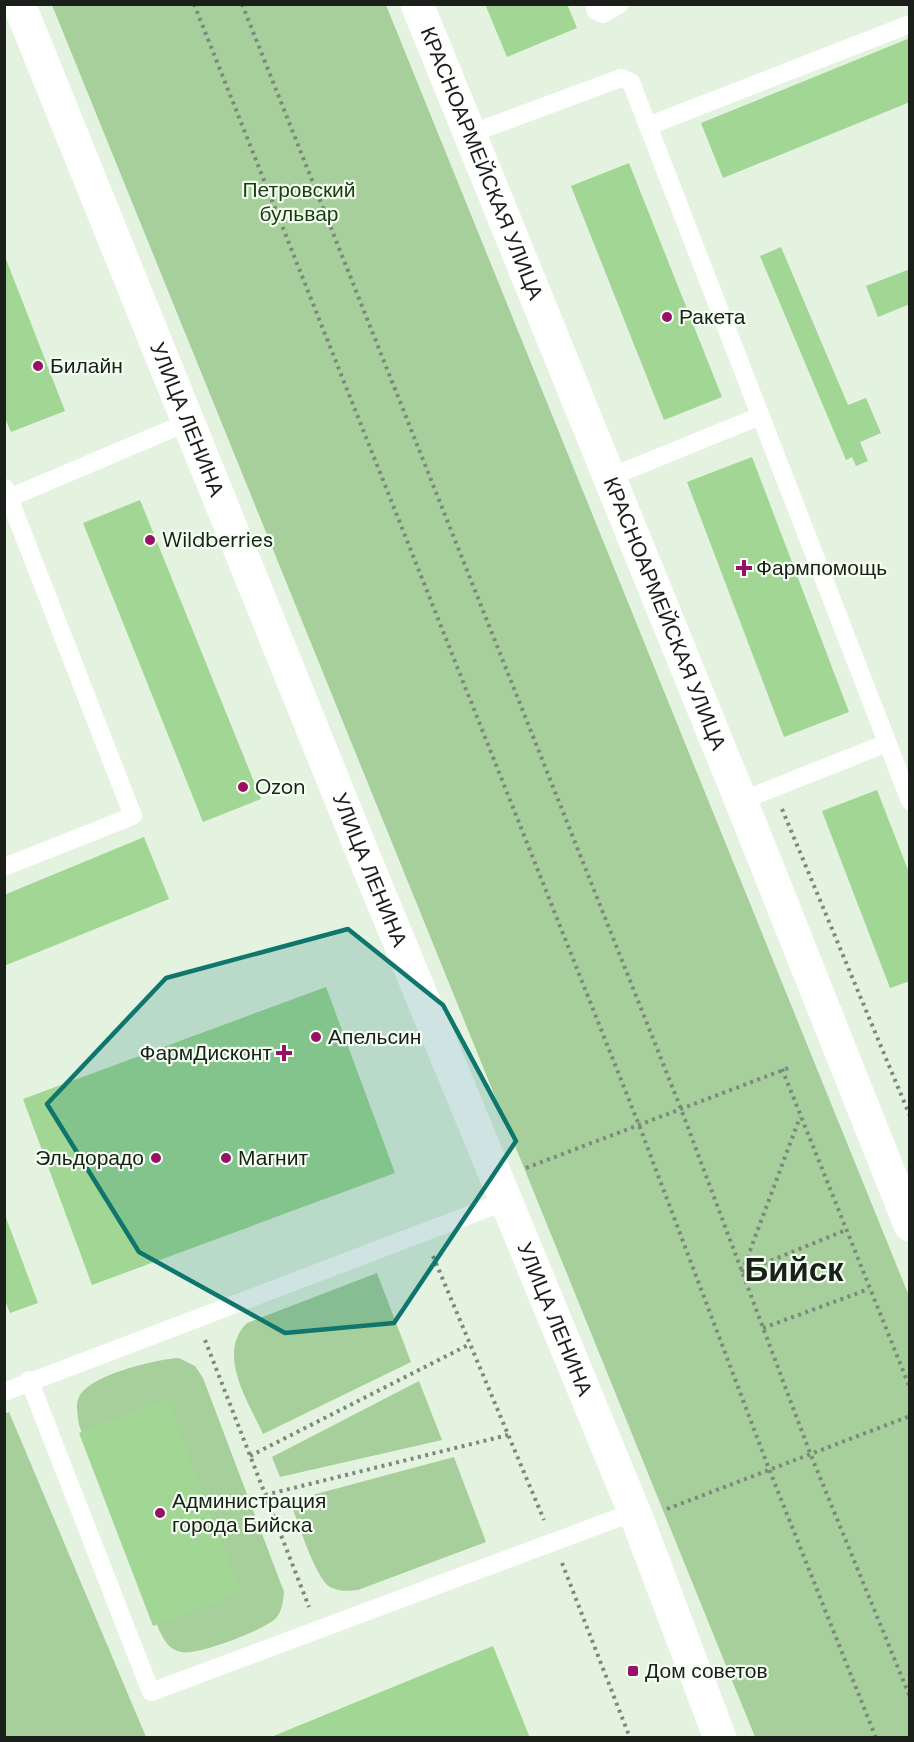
<svg xmlns="http://www.w3.org/2000/svg" width="914" height="1742" font-family="'DM Sans',sans-serif">
	<rect width="100%" height="100%" fill="#e4f3e0"/>
	<g fill="#a6cf9c">
		<polygon points="52,5 386,5 909,1296 909,1737 755,1737"/>
		<path d="M377,1273L411,1362L263,1434C248,1401 216,1354 247,1323Z"/>
		<path d="M179,1358L195,1366L203,1378L284,1592C283,1602 282,1611 276,1618C265,1630 196,1656 181,1652C168,1649 165,1641 159,1630L79,1425C78,1417 75,1405 79,1397C89,1375 157,1359 179,1358Z"/>
		<polygon points="419,1381 442,1440 280,1477 272,1457"/>
		<polygon points="9,1412 146,1737 5,1737 4,1414"/>
		<path d="M454,1457L486,1542L358,1590C348,1591 340,1592 330,1587C315,1578 297,1519 290,1501Z"/>
	</g>
	<g fill="#a1d694">
		<polygon points="485,4 567,4 577,28 507,57"/>
		<polygon points="910,38 910,102 723,178 701,123"/>
		<polygon points="629,163 722,397 664,420 571,186"/>
		<polygon points="781,247 848,405 866,398 881,433 860,442 868,461 856,466 852,457 846,460 760,256"/>
		<polygon points="4,254 65,411 11,432 4,416"/>
		<polygon points="910,269 910,304 878,317 866,286"/>
		<polygon points="752,457 849,712 784,737 687,482"/>
		<polygon points="140,500 261,799 203,822 83,523"/>
		<polygon points="877,790 910,875 910,981 890,988 822,811"/>
		<polygon points="144,837 169,899 4,966 4,895"/>
		<polygon points="326,987 395,1173 92,1285 23,1099"/>
		<polygon points="5,1215 38,1303 10,1313 4,1298"/>
		<polygon points="167,1399 241,1592 153,1626 79,1433"/>
		<polygon points="493,1646 530,1738 271,1738 271,1737"/>
	</g>
	<g fill="none" stroke-linecap="round" stroke-linejoin="round">
		<g stroke="#7e887c" stroke-width="4" stroke-dasharray="3 4.5" stroke-linecap="butt">
			<polyline points="194,4 639,1125 769,1469 876,1738"/>
			<polyline points="242,4 681,1109 810,1453 910,1697"/>
			<polyline points="782,809 910,1116"/>
			<polyline points="782,1069 910,1388"/>
			<polyline points="526,1168 791,1067"/>
			<polyline points="433,1256 544,1520"/>
			<polyline points="742,1272 800,1117"/>
			<polyline points="743,1272 846,1230"/>
			<polyline points="763,1328 869,1289"/>
			<polyline points="205,1340 309,1607"/>
			<polyline points="250,1456 470,1344"/>
			<polyline points="265,1495 508,1435"/>
			<polyline points="667,1509 910,1416"/>
			<polyline points="562,1563 630,1738"/>
		</g>
		<g stroke="#fff" stroke-width="18">
			<polyline points="594,4 596,11 603,14 620,4"/>
			<polyline points="648,126 910,24"/>
			<polyline points="467,135 621,78 631,82 910,801"/>
			<polyline points="608,478 760,416"/>
			<polyline points="5,488 9,498 188,422"/>
			<polyline points="741,801 887,743"/>
			<polyline points="4,867 133,816 9,498"/>
			<polyline points="29,1380 151,1692 634,1512"/>
			<polyline points="4,1392 506,1201"/>
		</g>
		<g stroke="#fff" stroke-width="33">
			<path id="s1" d="M19,4L363,854L638,1521L720,1738"/>
			<path id="s2" d="M417,4L741,801L910,1225"/>
		</g>
	</g>
	<path fill="#0f766e" fill-opacity="0.2" stroke="#0f766e" stroke-width="4.5" stroke-linejoin="round" d="M348,929L443,1005L516,1141L394,1323L285,1333L139,1252L47,1104L166,978Z"/>
	<g fill="#981166" stroke="#f3fff0" stroke-width="2">
		<circle cx="667" cy="317" r="6"/>
		<circle cx="38" cy="366" r="6"/>
		<circle cx="150" cy="540" r="6"/>
		<path d="M741 559h6v6h6v6h-6v6h-6v-6h-6v-6h6z"/>
		<circle cx="243" cy="787" r="6"/>
		<circle cx="316" cy="1037" r="6"/>
		<path d="M281 1044h6v6h6v6h-6v6h-6v-6h-6v-6h6z"/>
		<circle cx="156" cy="1158" r="6"/>
		<circle cx="226" cy="1158" r="6"/>
		<circle cx="160" cy="1513" r="6"/>
		<rect x="627" y="1665" width="12" height="12" rx="3"/>
	</g>
	<g text-anchor="middle" dominant-baseline="central" stroke-width="4.5" stroke-linejoin="round" paint-order="stroke">
		<g font-size="21" fill="#1a1f19" stroke="#f3fff0">
			<text stroke="none"><textPath href="#s2" startOffset="172">КРАСНОАРМЕЙСКАЯ УЛИЦА</textPath></text>
			<text stroke="none"><textPath href="#s1" startOffset="448">УЛИЦА ЛЕНИНА</textPath></text>
			<text stroke="none"><textPath href="#s2" startOffset="658">КРАСНОАРМЕЙСКАЯ УЛИЦА</textPath></text>
			<text stroke="none"><textPath href="#s1" startOffset="934">УЛИЦА ЛЕНИНА</textPath></text>
			<text stroke="none"><textPath href="#s1" startOffset="1420">УЛИЦА ЛЕНИНА</textPath></text>
		</g>
		<g font-size="21" fill="#1a3c10" stroke="#f3fff0">
			<text x="299" y="190">Петровский<tspan x="299" dy="24">бульвар</tspan></text>
		</g>
		<g font-size="21" fill="#1a1f19" stroke="#f3fff0" text-anchor="start">
			<text x="679" y="317">Ракета</text>
			<text x="50" y="366">Билайн</text>
			<text x="162" y="540">Wildberries</text>
			<text x="756" y="568">Фармпомощь</text>
			<text x="255" y="787">Ozon</text>
			<text x="328" y="1037">Апельсин</text>
			<text x="272" y="1053" text-anchor="end">ФармДисконт</text>
			<text x="144" y="1158" text-anchor="end">Эльдорадо</text>
			<text x="238" y="1158">Магнит</text>
			<text x="172" y="1501">Администрация<tspan x="172" dy="24">города Бийска</tspan></text>
			<text x="645" y="1671">Дом советов</text>
		</g>
		<g font-size="33" font-weight="bold" fill="#1a1f19" stroke="#f3fff0">
			<text x="794" y="1269">Бийск</text>
		</g>
	</g>
	<rect width="914" height="1742" fill="none" stroke="#1a1f19" stroke-width="12"/>
</svg>
